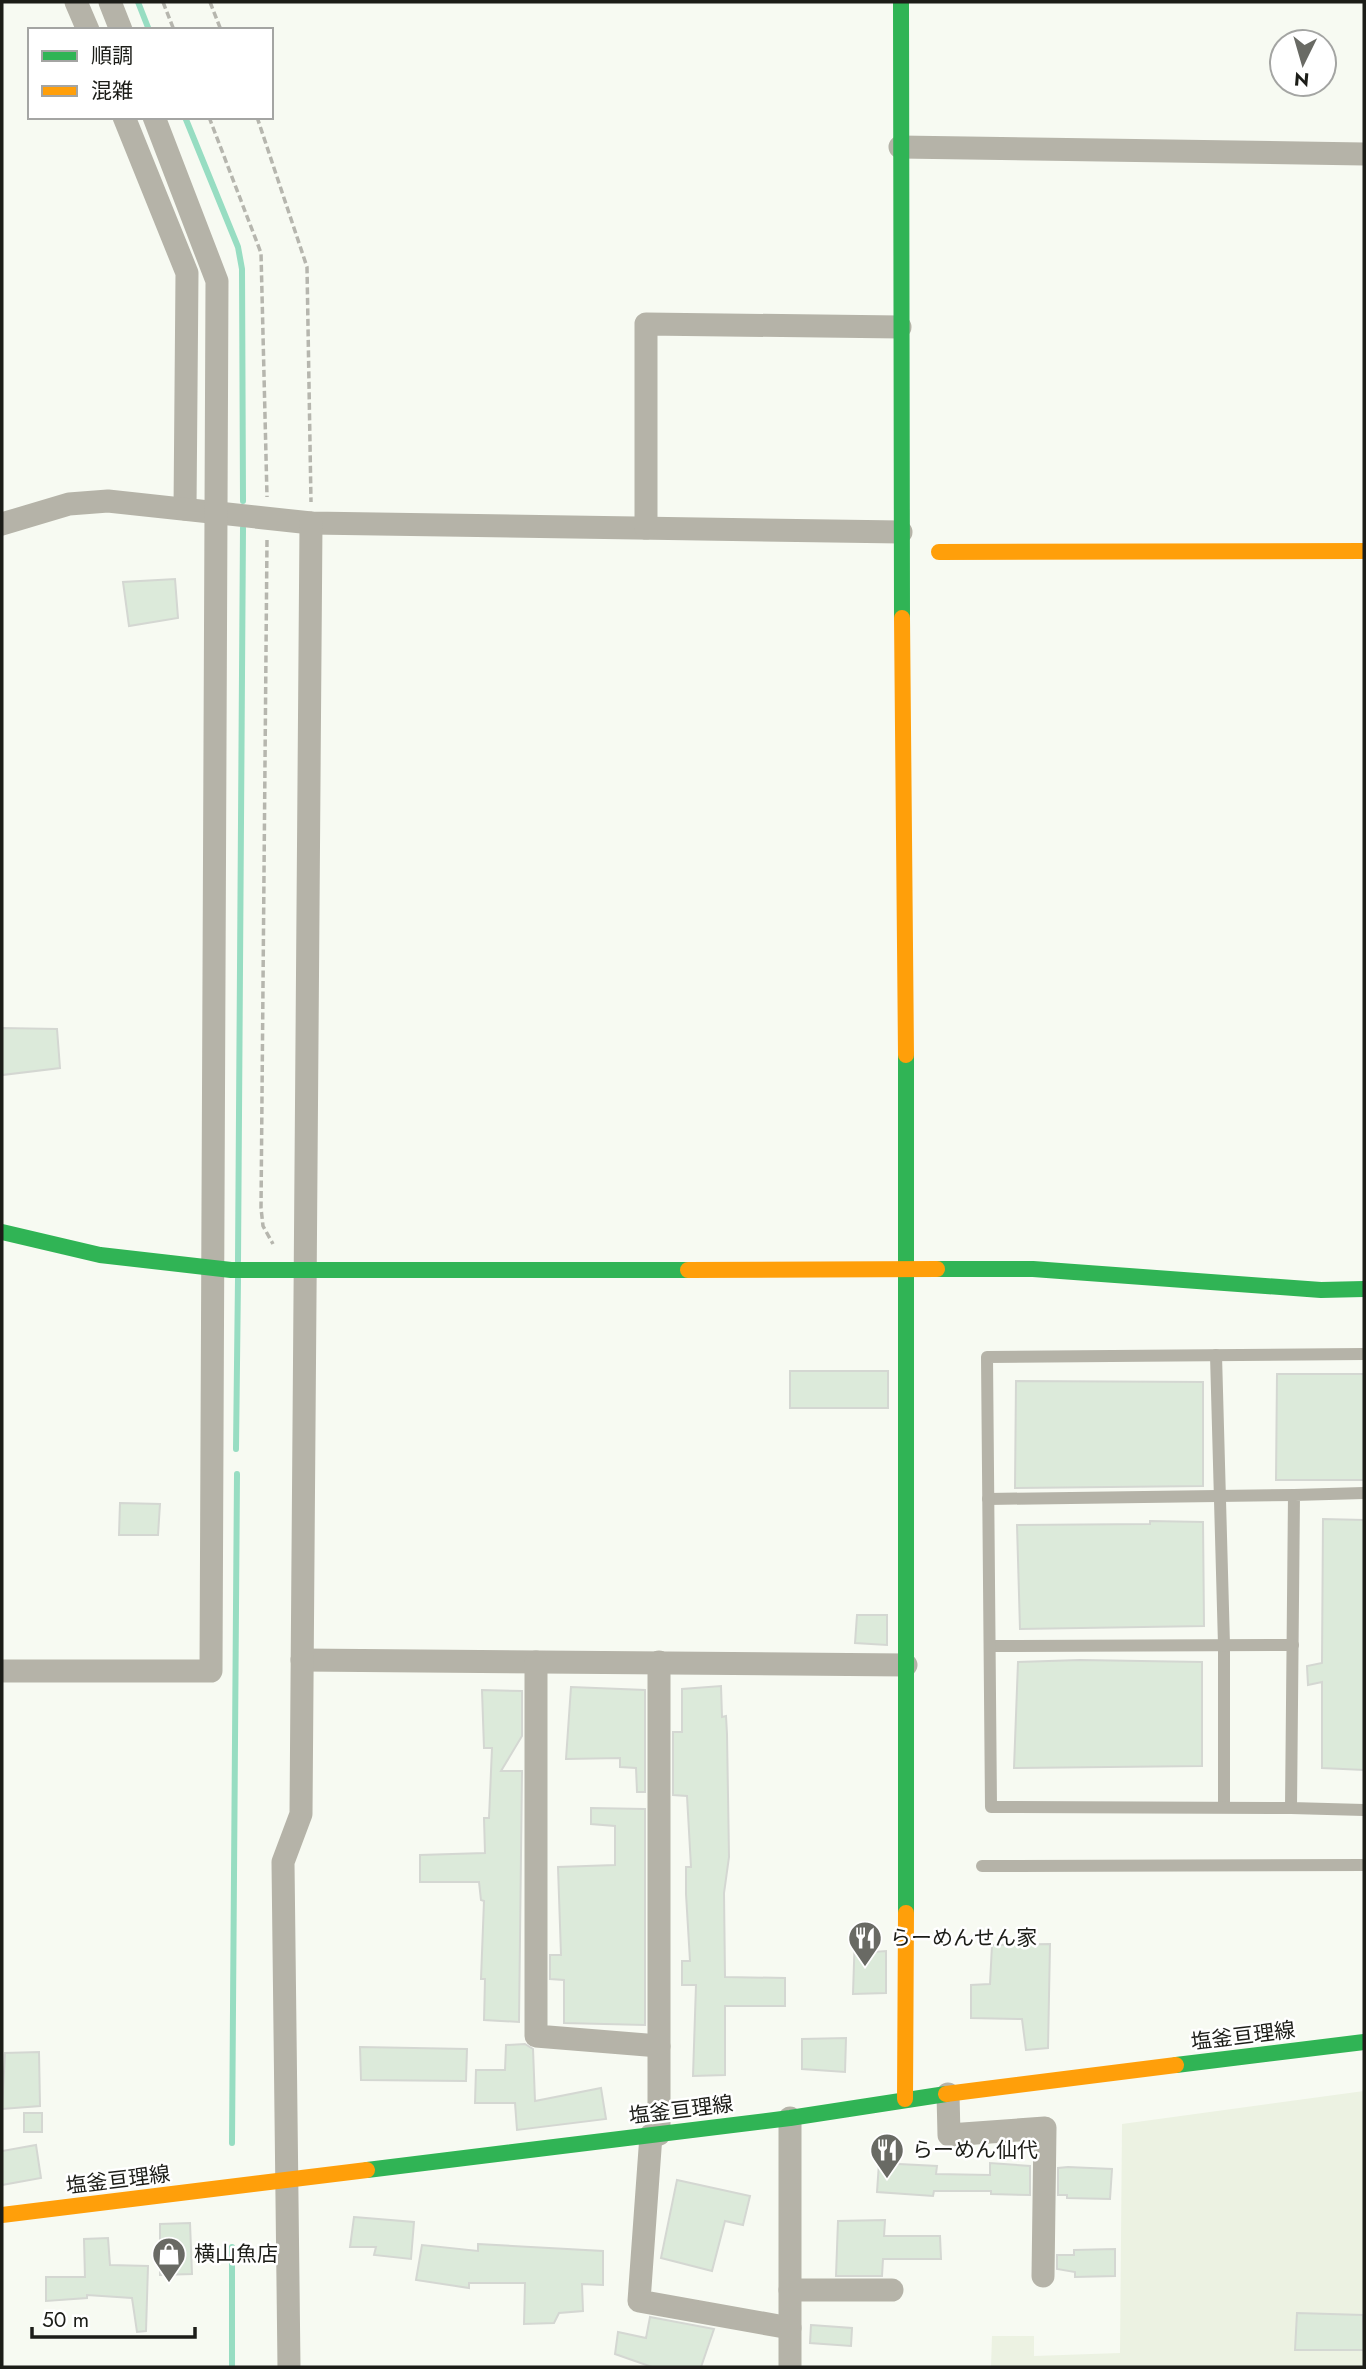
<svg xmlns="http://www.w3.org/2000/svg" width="1366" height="2369" font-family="Jost,'Noto Sans JP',sans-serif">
	<rect width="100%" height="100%" fill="#f7faf2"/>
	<polygon fill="#ecf2e2" points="1364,2091 1364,2367 991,2367 992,2336 1034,2336 1034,2356 1120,2353 1122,2124"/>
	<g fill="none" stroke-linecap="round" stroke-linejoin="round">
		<g stroke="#97ddc2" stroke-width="6">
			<polyline points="138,2 149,30"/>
			<polyline points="185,117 238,247 242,269 243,501"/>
			<polyline points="238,1261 243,528"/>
			<polyline points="236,1449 238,1279"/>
			<polyline points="232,2143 237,1474"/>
			<polyline points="232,2247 232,2367"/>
		</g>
	</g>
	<g fill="#dceada" stroke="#d4d7d2" stroke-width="2">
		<polygon points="175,579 178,618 129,626 123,582"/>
		<polygon points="2,1028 57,1029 60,1068 2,1075"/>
		<rect x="790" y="1371" width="98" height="37"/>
		<polygon points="1277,1374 1364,1374 1364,1480 1276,1480"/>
		<polygon points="1016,1381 1203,1382 1203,1486 1015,1488"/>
		<polygon points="120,1503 160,1504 158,1535 119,1535"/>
		<polygon points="1323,1519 1364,1520 1364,1770 1322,1768 1322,1682 1308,1685 1307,1666 1322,1663"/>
		<polygon points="1150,1521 1203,1522 1204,1626 1020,1629 1017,1525 1150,1524"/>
		<polygon points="857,1615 887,1615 887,1645 855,1643"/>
		<polygon points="1080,1660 1202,1662 1202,1766 1014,1768 1018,1662"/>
		<polygon points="721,1686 722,1717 726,1716 727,1734 729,1857 724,1893 725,1977 785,1978 785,2006 725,2006 725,2075 693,2076 696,1985 682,1985 682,1961 690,1961 686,1894 686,1867 691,1867 687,1796 673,1795 673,1732 682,1732 682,1689"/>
		<polygon points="571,1687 645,1690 645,1792 637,1792 636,1768 620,1767 620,1758 566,1759"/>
		<polygon points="482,1690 522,1691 522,1736 501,1771 522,1771 519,2022 484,2020 485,1979 481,1979 484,1901 481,1900 479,1882 420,1882 420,1855 485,1853 484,1818 489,1818 492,1748 484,1748"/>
		<polygon points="591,1808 645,1809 645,2025 564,2023 564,1980 550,1979 550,1955 561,1955 558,1867 615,1865 615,1826 591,1824"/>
		<polygon points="855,1933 873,1933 873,1952 886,1951 886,1993 853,1994"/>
		<polygon points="1050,1944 1048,2048 1026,2050 1022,2019 971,2018 971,1985 990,1984 992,1945"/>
		<polygon points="846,2038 845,2072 802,2069 802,2039"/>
		<polygon points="525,2044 533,2049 535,2101 601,2088 606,2119 517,2130 515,2103 475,2103 476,2070 505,2070 506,2045"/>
		<polygon points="360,2047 467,2049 466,2081 361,2080"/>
		<polygon points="39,2052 40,2106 2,2109 5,2053"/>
		<rect x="24" y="2113" width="18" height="19"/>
		<polygon points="36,2145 41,2178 2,2185 2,2151"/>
		<polygon points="879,2163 937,2166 936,2174 990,2175 990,2163 1030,2166 1030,2195 991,2194 991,2191 934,2191 933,2196 877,2192"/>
		<polygon points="1068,2167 1112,2169 1110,2199 1067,2198 1067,2195 1058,2195 1058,2168"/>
		<polygon points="677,2180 750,2196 743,2225 725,2221 712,2271 661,2258"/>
		<polygon points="354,2217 414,2222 411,2259 374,2255 376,2247 350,2247"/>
		<polygon points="885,2220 884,2236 940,2236 941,2259 883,2259 882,2276 836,2276 838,2221"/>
		<polygon points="190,2223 192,2274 160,2275 160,2224"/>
		<polygon points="108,2238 110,2265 148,2266 146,2331 137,2332 132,2298 87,2295 87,2298 46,2301 46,2277 85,2277 84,2239"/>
		<polygon points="478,2244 603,2251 603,2285 582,2284 583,2311 559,2313 554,2323 524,2324 525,2283 469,2283 469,2288 416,2280 422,2245 478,2251"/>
		<polygon points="1115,2249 1115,2276 1075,2277 1075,2272 1057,2269 1057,2255 1074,2255 1074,2250"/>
		<polygon points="1297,2313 1363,2315 1364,2350 1295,2350"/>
		<polygon points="650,2317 714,2329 701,2367 652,2367 615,2354 618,2332 646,2338"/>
		<polygon points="811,2325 852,2328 851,2346 810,2343"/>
	</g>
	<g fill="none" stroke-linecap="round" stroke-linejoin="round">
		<g stroke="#b6b6ae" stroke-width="3.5" stroke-dasharray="7 3.5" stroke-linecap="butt">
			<polyline points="163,2 174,30"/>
			<polyline points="210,2 221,30"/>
			<polyline points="209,117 261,253 267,497"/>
			<polyline points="257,117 307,267 311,502"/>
			<polyline points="267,540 261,1208 263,1226 273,1244"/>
		</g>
		<g stroke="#b5b3a8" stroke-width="12">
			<polyline points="1216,1355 1224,1645 1224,1806"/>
			<polyline points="1364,1493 1294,1495 1291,1808 1364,1810"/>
			<polyline points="988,1499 1294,1495"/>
			<polyline points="990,1646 1293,1645"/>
			<polyline points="1291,1808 991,1807 987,1357 1364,1354"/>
			<polyline points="982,1866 1364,1865"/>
		</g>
		<g stroke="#b5b3a8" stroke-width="23">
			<polyline points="76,2 88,30"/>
			<polyline points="110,2 121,30"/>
			<polyline points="124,117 187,273 185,509"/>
			<polyline points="900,147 1364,154"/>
			<polyline points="2,524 69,504 108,501 311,523 901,532"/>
			<polyline points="646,528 646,324 900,327"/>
			<polyline points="302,1660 906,1665"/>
			<polyline points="536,1662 536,2036 659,2046"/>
			<polyline points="659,1662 659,2134"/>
			<polyline points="2,1671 211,1671 217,281 154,117"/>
			<polyline points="948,2094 949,2135 1045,2128 1043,2276"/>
			<polyline points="651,2135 639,2301 790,2328"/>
			<polyline points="790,2290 892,2290"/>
			<polyline points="289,2367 283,1862 301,1814 311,523"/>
			<polyline points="790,2367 790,2118"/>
		</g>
		<g stroke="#30b455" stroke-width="16">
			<polyline points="901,2 902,618"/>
			<polyline points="2,1232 100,1255 231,1270 688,1270"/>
			<polyline points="937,1269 1033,1269 1321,1290 1364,1289"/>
			<polyline points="906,1913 906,1055"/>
			<polyline points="1176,2065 1364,2042"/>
			<polyline points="367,2170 790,2118 946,2094"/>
		</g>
		<g stroke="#ff9f0a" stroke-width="16">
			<polyline points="939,552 1364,551"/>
			<polyline points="902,618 906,1055"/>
			<polyline points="688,1270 937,1269"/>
			<polyline points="946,2094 1176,2065"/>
			<polyline points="905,2099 906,1913"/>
			<polyline points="2,2215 367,2170"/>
		</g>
	</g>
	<defs>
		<g id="restaurant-pin" transform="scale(1.75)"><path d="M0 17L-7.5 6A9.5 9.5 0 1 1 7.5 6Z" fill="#696a64" stroke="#fff"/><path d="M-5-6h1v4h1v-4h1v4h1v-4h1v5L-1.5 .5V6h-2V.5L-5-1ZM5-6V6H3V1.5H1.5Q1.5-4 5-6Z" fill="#fff"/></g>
		<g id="shop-pin" transform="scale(1.75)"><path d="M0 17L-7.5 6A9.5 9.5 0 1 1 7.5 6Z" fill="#696a64" stroke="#fff"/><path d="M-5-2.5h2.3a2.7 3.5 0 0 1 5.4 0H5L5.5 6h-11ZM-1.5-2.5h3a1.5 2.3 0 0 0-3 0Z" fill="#fff"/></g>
	</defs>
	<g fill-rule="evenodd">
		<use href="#restaurant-pin" x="865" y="1938"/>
		<use href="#restaurant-pin" x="887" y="2150"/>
		<use href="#shop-pin" x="169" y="2254"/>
	</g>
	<g text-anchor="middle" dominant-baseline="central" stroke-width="5" stroke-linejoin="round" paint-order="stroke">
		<g font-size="21" fill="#1c1d18" stroke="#fff" text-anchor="start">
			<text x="890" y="1938">らーめんせん家</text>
			<text x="912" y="2150">らーめん仙代</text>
			<text x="194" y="2254">横山魚店</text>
		</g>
		<g font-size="21" fill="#1c1d18" stroke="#fff">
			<text transform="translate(1243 2036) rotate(-7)">塩釜亘理線</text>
			<text transform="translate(681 2110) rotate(-7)">塩釜亘理線</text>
			<text transform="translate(118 2180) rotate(-7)">塩釜亘理線</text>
		</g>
	</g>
	<rect width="1366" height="2369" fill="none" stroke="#1c1d18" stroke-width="7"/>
	<rect x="28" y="28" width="245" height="91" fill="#ffffff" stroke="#a4a5a3" stroke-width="2"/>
	<rect x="42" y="51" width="35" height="10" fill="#30b455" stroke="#a4a5a3" stroke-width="2"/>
	<text x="91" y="63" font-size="21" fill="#1c1d18">順調</text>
	<rect x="42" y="86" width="35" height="10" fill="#ff9f0a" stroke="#a4a5a3" stroke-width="2"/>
	<text x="91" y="98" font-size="21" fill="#1c1d18">混雑</text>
	<g transform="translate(1303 63) rotate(185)"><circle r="33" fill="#ffffff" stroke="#a4a5a3" stroke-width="2"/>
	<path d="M0-5L12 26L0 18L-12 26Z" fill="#696a64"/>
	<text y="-10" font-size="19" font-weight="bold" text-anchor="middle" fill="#1c1d18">N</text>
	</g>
	<path d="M32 2327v10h163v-10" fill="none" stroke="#1c1d18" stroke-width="3.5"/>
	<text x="42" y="2327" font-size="21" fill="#1c1d18" stroke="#ffffff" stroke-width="5" paint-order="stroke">50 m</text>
</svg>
